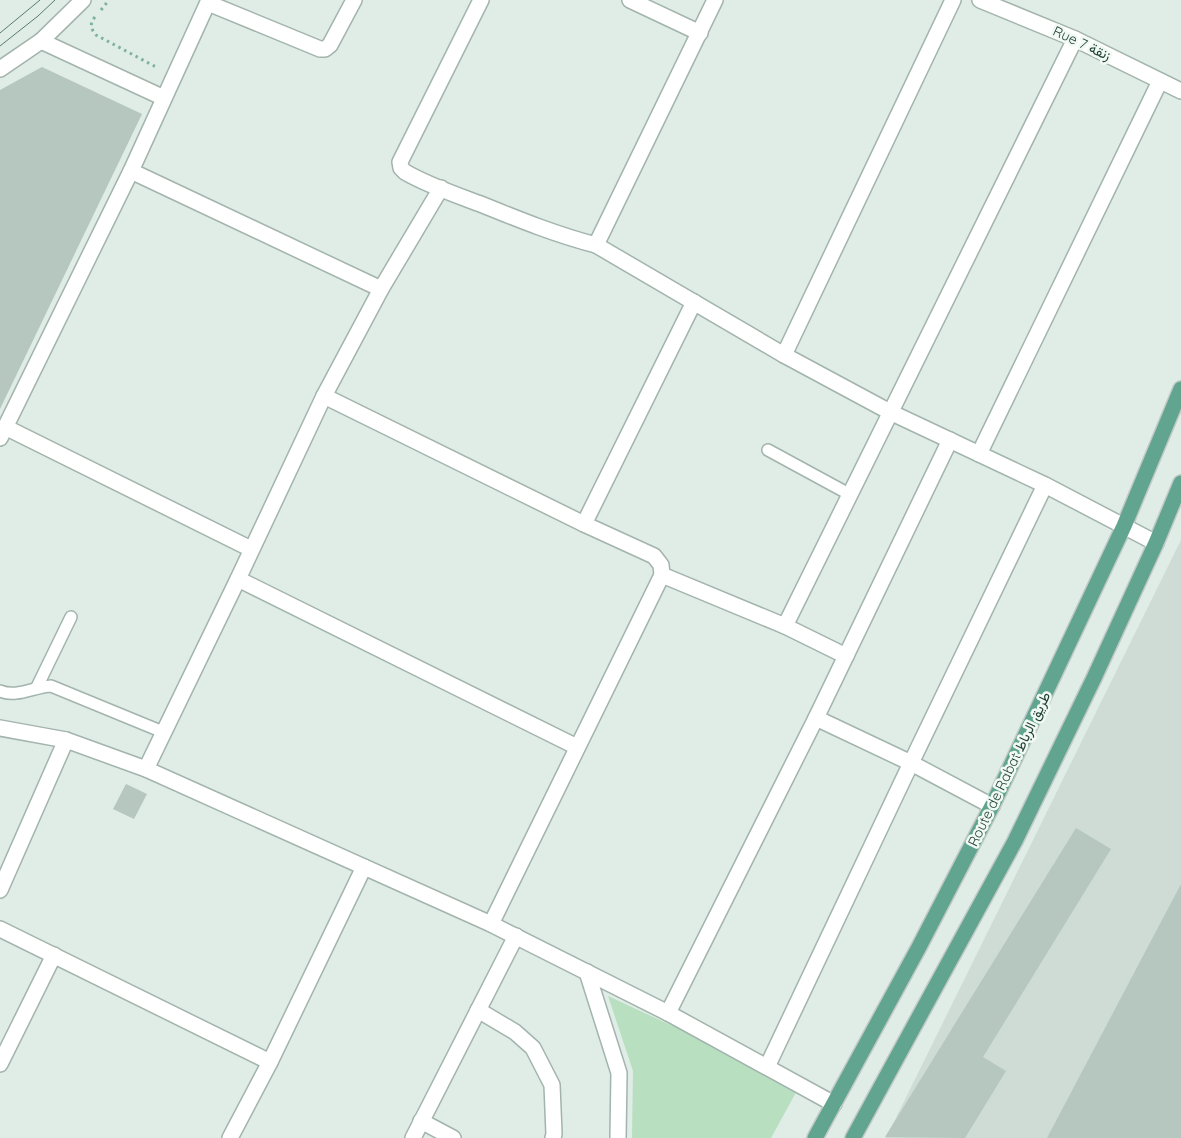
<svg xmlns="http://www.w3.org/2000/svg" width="1181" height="1138" font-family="Quicksand,Vazirmatn,sans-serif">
	<rect width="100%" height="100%" fill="#e0ece6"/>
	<polygon fill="#cedcd5" points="1181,540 1181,1138 886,1138"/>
	<polygon fill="#b7dfc0" points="608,996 800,1085 771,1138 632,1138 633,1071"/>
	<g fill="#b5c7bf">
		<polygon points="42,67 142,114 0,409 0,90"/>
		<polygon points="126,784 147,794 134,819 113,809"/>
		<polygon points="1076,828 1111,849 983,1057 1006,1071 965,1138 885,1137"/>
		<polygon points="1181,884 1181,1138 1047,1138"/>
	</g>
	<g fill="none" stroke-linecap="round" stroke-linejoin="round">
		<g stroke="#a2b4ad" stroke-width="14">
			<g id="service">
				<polyline points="768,450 849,494"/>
				<polyline points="37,687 71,617"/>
				<path d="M0,691C17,698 33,687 51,686L163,732"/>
			</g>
		</g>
		<g stroke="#a2b4ad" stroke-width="18">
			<g id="minor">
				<path d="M481,0L400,162L401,168L405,172C429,186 457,195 483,205C520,220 557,235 596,245L784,355L890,412L1045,485L1156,543"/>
				<polyline points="630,0 700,33"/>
				<polyline points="980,0 1075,39 1181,91"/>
				<polyline points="208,3 320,49 325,49 330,45 354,0"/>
				<polyline points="41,41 164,98"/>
				<polyline points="131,171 381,289"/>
				<polyline points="596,245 715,0"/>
				<polyline points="784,355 953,0"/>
				<polyline points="324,396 584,524 654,556 661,565 662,575 491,924"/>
				<polyline points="5,427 251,549"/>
				<polyline points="0,438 131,171 209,0"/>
				<polyline points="979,454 1160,81"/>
				<polyline points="584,524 694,302"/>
				<polyline points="662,575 785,626 846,656"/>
				<polyline points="238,579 577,747"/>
				<polyline points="785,626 1075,39"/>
				<polyline points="816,718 911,763 992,806"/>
				<polyline points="0,728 66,740 146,769 491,924 668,1013 834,1104"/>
				<polyline points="146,769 238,579 324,396 381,289 441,188"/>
				<polyline points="0,890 66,740"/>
				<polyline points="0,929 270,1062"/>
				<polyline points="587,972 619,1073 618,1138"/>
				<polyline points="478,1010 515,1032 533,1048 552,1085 554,1134 553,1138"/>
				<polyline points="668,1013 816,718 950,440"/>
				<polyline points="0,1064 54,955"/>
				<polyline points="767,1067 911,763 1045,485"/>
				<polyline points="421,1121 453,1138"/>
				<polyline points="230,1138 270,1062 364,867"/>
				<polyline points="413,1138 516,936"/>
			</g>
		</g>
		<g stroke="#a2b4ad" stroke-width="18">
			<polyline id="tertiary" points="0,69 41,41 83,0"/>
		</g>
		<g stroke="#c0c9c6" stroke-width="18">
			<g id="primary">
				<polyline points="815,1138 919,947 992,806 1124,526 1181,389"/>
				<polyline points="853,1138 1015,841 1094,678 1156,543 1181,483"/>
			</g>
		</g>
		<g stroke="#7eb29f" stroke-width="3" stroke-dasharray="2.5 4" stroke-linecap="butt">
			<polyline points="101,10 109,0"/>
			<path d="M95,17C89,24 91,29 96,35L156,67H158"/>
		</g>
		<use href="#service" stroke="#fff" stroke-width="11"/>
		<use href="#minor" stroke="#fff" stroke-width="15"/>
		<use href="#tertiary" stroke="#fff" stroke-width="15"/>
		<use href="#primary" stroke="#61a590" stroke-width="15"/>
		<g stroke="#597a6f" stroke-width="1">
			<polyline points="0,33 40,0"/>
			<polyline points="0,46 38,16 55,0"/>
		</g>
	</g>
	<g text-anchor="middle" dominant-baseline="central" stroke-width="5" stroke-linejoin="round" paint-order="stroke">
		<g font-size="14" fill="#1f3e34" stroke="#f1f9f4">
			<text transform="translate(1082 43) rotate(25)">Rue 7 زنقة</text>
			<text transform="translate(1009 769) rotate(-64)">Route de Rabat طريق الرباط</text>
		</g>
	</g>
</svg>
